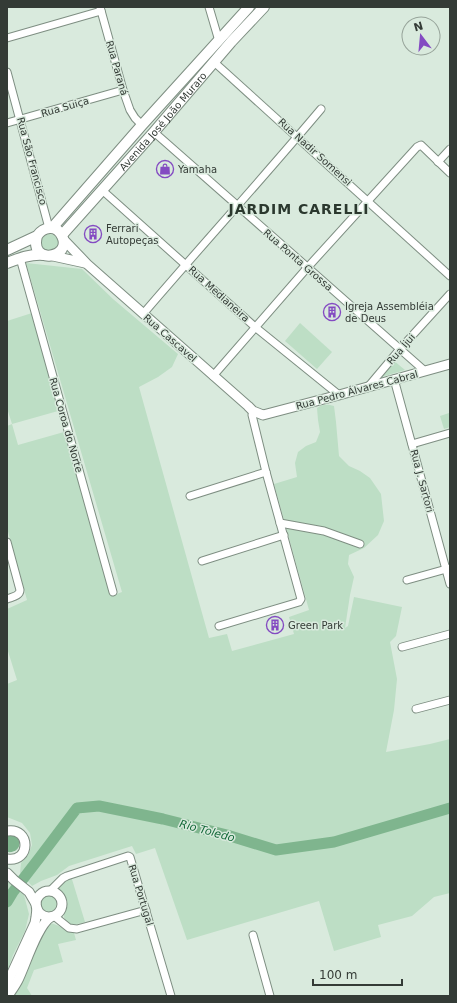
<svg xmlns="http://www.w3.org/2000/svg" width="457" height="1003" font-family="'DejaVu Sans',sans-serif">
	<rect width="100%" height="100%" fill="#d9eadd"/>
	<g fill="#bddec5">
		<path d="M49,234C58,235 59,240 58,248L48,252L42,248L41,240L44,236Z"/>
		<path d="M26,263L82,269L113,299L178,354L172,367L158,377L139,387L209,638L227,634L232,651L294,634L289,617L309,610L274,484L297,477L295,463L298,452L306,446L316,442L320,432L318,420L317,408C323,404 327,404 334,406L336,422L339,456L349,466L360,471L370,478L381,494L384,521L378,535L364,548L349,555L348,564L354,577L350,595L345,628L348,626L354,597L402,607L396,636L390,642L397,679L394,710L386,752L430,744L450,739V893L434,897L412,916L378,925L381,937L334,951L319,901L187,940L155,848L136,854L132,846L69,866L57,875L41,881L32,886L20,873L21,863L28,855L32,845L30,833L22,823L7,817V684L17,680L7,648V609L27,600L7,528V426L12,424L7,408V321L32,313L58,411L12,424L18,445L64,432L111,596L122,592Z"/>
		<polygon points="300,323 332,352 317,369 285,341"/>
		<polygon points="393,360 405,370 378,378"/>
		<polygon points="449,413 450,418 450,427 444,429 440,416"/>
		<path d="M71,876L85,922C49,934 74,897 55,887Z"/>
		<polygon points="7,881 24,895 29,914 25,931 13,955 7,972"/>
		<circle cx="48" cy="903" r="10"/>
		<path d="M50,923C58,924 65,931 74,933L76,940L58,944L63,962L34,970L27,988L32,996H11L45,928Z"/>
	</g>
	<path fill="#7fb58e" d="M7,834C24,834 23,854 7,852Z"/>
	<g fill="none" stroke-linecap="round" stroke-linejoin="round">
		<polyline stroke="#7fb58e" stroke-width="11" points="7,902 13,892 40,857 77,808 99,806 163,819 227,835 276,850 334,842 450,808"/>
		<g stroke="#7e8e82" stroke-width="9">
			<g id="minor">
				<polyline points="100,7 123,90 130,110 135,118 142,125"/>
				<polyline points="209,7 219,41"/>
				<polyline points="7,38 101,11"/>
				<polyline points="214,62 450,276"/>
				<polyline points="7,72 49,228"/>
				<polyline points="7,123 123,90"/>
				<polyline points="154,132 425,371"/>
				<polyline points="438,162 450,149"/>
				<polyline points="102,190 255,327 339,395"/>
				<polyline points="20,258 113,592"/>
				<path d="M143,314C202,245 263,178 321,109"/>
				<polyline points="213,376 307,268 417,147 421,145 450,173"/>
				<polyline points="394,379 450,584"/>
				<polyline points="368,387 400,349 450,294"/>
				<polyline points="412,444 450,433"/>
				<polyline points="190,496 266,472"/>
				<polyline points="280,523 324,531 360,544"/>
				<path d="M7,542L20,590C20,596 12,597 7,599"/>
				<polyline points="202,561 284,535"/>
				<polyline points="407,580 450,568"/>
				<polyline points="219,626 299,602 301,599 266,472 252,415 253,411"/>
				<polyline points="402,647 450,634"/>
				<polyline points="416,709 450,700"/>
				<polyline points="50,891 63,878 67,876 128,856 130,857 171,996"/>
				<polyline points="54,916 69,928 77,929 146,910"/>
				<polyline points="253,935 270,996"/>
			</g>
		</g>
		<g stroke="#7e8e82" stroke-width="11">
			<g id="tertiary">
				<polyline points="64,240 87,264 248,406 253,411 263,415 339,395 450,364"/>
				<polyline points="53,256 85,263"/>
				<path d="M7,831C31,827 31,863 7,859"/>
				<polyline points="7,873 14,880 29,892 36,904"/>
				<circle cx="49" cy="904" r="13"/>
				<polyline points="7,984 35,923 36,917 37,908"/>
				<path d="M8,996C11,991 15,986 18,980C25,966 38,924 51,917"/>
			</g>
		</g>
		<g stroke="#7e8e82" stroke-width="12">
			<g id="secondary">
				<polyline points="52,228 142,125 249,7"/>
				<path id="s1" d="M62,235L154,132L231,42L264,7"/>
				<path d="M7,250L37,236C43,227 56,224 62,236C73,258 29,266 37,236"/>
				<path d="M7,263C20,258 30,254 44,255"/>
			</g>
		</g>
		<use href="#minor" stroke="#fff" stroke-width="7"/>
		<use href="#tertiary" stroke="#fff" stroke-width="9"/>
		<use href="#secondary" stroke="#fff" stroke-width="10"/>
	</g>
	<defs>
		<g id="shop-ring" transform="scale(0.9)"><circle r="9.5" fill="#d9eadd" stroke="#844bc2" stroke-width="1.5"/><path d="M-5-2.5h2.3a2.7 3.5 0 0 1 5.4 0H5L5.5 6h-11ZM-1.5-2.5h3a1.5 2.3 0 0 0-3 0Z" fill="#844bc2"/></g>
		<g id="building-ring" transform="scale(0.9)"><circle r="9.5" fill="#d9eadd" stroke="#844bc2" stroke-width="1.5"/><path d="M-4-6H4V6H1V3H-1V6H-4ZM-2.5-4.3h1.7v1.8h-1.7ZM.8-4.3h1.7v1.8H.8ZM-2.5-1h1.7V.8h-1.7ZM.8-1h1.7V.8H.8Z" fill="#844bc2"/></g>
	</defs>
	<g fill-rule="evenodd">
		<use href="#shop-ring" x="165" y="169"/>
		<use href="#building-ring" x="93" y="234"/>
		<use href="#building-ring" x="332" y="312"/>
		<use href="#building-ring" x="275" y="625"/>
	</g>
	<g text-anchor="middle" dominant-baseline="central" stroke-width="3" stroke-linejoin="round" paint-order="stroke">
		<g font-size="10" fill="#343b36" stroke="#d9eadd">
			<text transform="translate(117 68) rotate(74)">Rua Paraná</text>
			<text transform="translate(65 107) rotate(-16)">Rua Suiça</text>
			<text stroke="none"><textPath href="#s1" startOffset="152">Avenida José João Muraro</textPath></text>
			<text transform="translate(315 152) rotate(42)">Rua Nadir Somensi</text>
			<text transform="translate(32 161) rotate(75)">Rua São Francisco</text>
			<text transform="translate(298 260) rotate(41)">Rua Ponta Grossa</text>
			<text transform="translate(219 294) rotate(42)">Rua Medianeira</text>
			<text transform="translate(170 338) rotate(41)">Rua Cascavel</text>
			<text transform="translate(401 349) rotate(-49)">Rua Íjui</text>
			<text transform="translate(357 390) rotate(-15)">Rua Pedro Álvares Cabral</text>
			<text transform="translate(66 425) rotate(74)">Rua Coroa do Norte</text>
			<text transform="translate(422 481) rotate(75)">Rua J. Sartori</text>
			<text transform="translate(141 895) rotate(73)">Rua Portugal</text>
		</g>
		<g font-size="10" fill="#343b36" stroke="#d9eadd" text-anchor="start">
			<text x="178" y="169">Yamaha</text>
			<text x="106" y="228">Ferrari<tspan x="106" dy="12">Autopeças</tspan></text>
			<text x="345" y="306">Igreja Assembléia<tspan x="345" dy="12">de Deus</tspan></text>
			<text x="288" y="625">Green Park</text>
		</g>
		<g font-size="11" font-style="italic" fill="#126838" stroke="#d9eadd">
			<text transform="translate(207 831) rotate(15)">Rio Toledo</text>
		</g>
		<g font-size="14" font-weight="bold" letter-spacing="1" fill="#2b382e" stroke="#d9eadd">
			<text x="299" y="209">JARDIM CARELLI</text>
		</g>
	</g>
	<rect width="457" height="1003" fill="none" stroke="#343b36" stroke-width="16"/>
	<g transform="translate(421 36) rotate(344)"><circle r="19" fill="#d9eadd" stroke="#97a49a"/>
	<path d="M0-3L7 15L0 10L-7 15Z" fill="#844bc2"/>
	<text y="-6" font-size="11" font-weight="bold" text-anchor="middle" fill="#343b36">N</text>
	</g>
	<path d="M313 979v6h89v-6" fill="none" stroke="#343b36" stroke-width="2"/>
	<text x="319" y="979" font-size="12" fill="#343b36" stroke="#d9eadd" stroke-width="3" paint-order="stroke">100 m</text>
</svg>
